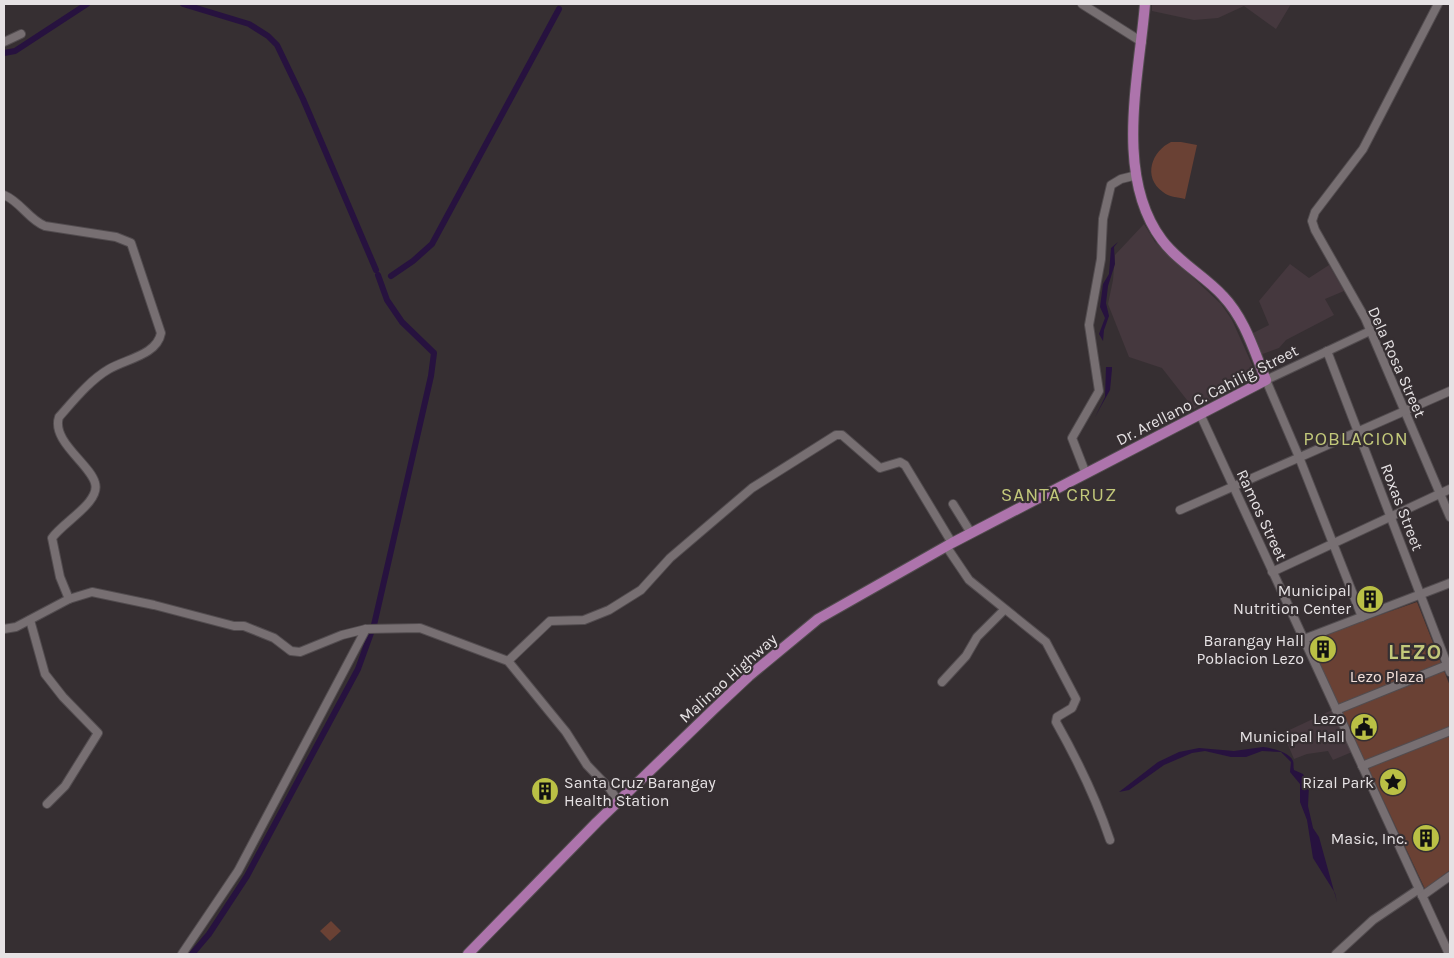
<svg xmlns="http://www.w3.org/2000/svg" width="1454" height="958" font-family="Karla,sans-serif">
	<rect width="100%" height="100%" fill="#362f32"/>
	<g fill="#45383e">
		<polygon points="1152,4 1291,4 1276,29 1244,6 1218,18 1194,20 1152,11"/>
		<polygon points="1144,224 1155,242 1221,304 1232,320 1254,369 1253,375 1194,409 1162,368 1129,357 1108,304 1113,280 1115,255"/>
		<polygon points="1290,264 1309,278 1329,265 1344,291 1325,299 1334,315 1286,340 1279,348 1260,355 1251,334 1269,325 1259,301"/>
		<polygon points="1332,710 1352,752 1333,760 1328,751 1307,754 1294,759 1283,733"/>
	</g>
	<g fill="#6a4134">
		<path d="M1171,142H1181L1197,145L1185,199C1177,197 1169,197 1163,192C1142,177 1152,151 1171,142Z"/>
		<polygon points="1417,602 1450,686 1450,870 1425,889 1308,640"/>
		<polygon points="331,921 341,931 330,941 320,931"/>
	</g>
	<g fill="#27123f">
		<polygon points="1118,242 1114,247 1115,264 1108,286 1106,303 1109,316 1104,330 1103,341 1099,334 1105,318 1100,307 1103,284 1109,274 1111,248"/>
		<polygon points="1106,367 1112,367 1112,369 1110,390 1095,417 1105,397"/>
		<path d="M1263,747C1271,748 1290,752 1293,761C1294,764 1293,767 1294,770L1303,774L1309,785L1308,806L1313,828L1319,837L1337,902L1335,893L1313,858L1307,820L1300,802V784L1290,772L1291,762L1281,752L1262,751L1246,757H1231L1205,751L1192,753L1164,765L1129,790L1119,792L1158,762L1179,752L1199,748L1234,751Z"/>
	</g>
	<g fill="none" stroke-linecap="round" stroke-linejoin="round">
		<g stroke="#27123f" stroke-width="6">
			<polyline points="183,4 249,24 268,36 277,45 303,99 376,270"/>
			<polyline points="4,53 15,51 87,4"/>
			<polyline points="391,276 413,261 432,244 559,9"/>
			<polyline points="374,625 431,376 434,353 402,322 387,300 378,275"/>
			<polyline points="192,954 209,934 247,876 358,669 371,633"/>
		</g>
		<g stroke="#524c4f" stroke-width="10">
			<g id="minor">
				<polyline points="1082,4 1142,42"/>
				<polyline points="1438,4 1363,149 1315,212 1312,221 1315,230 1365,318 1450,517"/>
				<polyline points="4,42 21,34"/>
				<path d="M4,195C21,202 29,220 45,226L116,237L131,243L161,333C157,355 126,359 109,369C90,380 74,400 59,417C51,441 90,464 95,483C101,502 63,522 52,538L60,577L69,599"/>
				<polyline points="1327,351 1450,672"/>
				<polyline points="1200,414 1449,954"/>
				<polyline points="1086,474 1072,438 1099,391 1089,325 1101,259 1103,219 1111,185 1121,179 1137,175"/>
				<polyline points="953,504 971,533"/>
				<polyline points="1180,510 1450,391"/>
				<path d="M946,546L969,580L1046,642L1076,699L1072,708L1057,717L1056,722C1078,761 1096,798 1110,840"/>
				<polyline points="1272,572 1450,489"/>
				<polyline points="1362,617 1299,457 1266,380 1370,331"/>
				<polyline points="30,620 45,674 63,697 98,733 65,786 47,804"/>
				<polyline points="4,629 16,627 69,599 92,592 154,605 234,626 244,626 274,638 291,651 300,652 342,635 366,629 420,628 508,661 566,732 587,765 610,789 619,803"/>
				<polyline points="1304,639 1450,583"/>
				<polyline points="508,661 550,621 584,620 609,610 641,590 670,558 752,488 836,435 842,435 880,468 900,462 905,465 952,543"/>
				<polyline points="942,682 966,656 977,637 1004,610"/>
				<polyline points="1336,710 1450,664"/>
				<polyline points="1362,766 1450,731"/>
				<polyline points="1422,896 1450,876"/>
				<polyline points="182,954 238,871 366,629"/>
				<polyline points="1336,954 1373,920 1419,889"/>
			</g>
		</g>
		<g stroke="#524c4f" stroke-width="12">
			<path id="major" d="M468,954L597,822L715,708L749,676L818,619L952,543L1266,380C1254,351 1245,319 1223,296C1205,276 1178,262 1162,240C1114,176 1139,77 1145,4"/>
		</g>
		<use href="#minor" stroke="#776f72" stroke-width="8"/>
		<use href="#major" stroke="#ad74ac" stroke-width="10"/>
	</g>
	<defs>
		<g id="building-disc" transform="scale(1.4375)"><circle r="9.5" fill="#bac045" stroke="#362f32"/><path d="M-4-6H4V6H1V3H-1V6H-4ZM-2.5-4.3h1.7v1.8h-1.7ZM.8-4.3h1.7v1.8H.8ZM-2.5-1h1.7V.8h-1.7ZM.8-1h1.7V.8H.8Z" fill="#111"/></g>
		<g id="civic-disc" transform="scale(1.4375)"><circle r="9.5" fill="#bac045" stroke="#362f32"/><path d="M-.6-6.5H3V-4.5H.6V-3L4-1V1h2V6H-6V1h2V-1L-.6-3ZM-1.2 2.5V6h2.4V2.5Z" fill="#111"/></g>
		<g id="sight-disc" transform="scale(1.4375)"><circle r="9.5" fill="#bac045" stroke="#362f32"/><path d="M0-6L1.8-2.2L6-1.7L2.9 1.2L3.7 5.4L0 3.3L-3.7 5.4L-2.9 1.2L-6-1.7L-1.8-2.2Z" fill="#111"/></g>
	</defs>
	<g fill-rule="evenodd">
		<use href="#building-disc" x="1370" y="599"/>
		<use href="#building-disc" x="1323" y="649"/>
		<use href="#civic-disc" x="1364" y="727"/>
		<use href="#sight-disc" x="1393" y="782"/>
		<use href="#building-disc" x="545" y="791"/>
		<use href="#building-disc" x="1426" y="838"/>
	</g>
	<g text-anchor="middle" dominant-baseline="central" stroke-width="4.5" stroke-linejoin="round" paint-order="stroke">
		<g font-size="16" fill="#e6e2e4" stroke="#362f32">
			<text transform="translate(1397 362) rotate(66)">Dela Rosa Street</text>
			<text transform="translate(1207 395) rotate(-27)">Dr. Arellano C. Cahilig Street</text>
			<text transform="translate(1402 507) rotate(69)">Roxas Street</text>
			<text transform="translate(1262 515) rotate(65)">Ramos Street</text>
			<text transform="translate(728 678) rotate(-42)">Malinao Highway</text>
		</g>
		<g font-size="16" fill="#e6e2e4" stroke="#362f32" text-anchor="end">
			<text x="1351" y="590">Municipal<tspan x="1351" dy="18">Nutrition Center</tspan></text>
			<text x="1304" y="640">Barangay Hall<tspan x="1304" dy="18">Poblacion Lezo</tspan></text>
			<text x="1345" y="718">Lezo<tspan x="1345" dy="18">Municipal Hall</tspan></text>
			<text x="564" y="782" text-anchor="start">Santa Cruz Barangay<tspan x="564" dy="18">Health Station</tspan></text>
			<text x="1374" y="782">Rizal Park</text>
			<text x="1407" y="838">Masic, Inc.</text>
		</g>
		<g font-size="16" fill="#f2dfd9" stroke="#362f32">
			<text x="1387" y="676">Lezo Plaza</text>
		</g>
		<g font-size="19" letter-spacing="1" fill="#c2c87a" stroke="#362f32">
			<text x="1356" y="439">POBLACION</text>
			<text x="1059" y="495">SANTA CRUZ</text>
		</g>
		<g font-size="21" font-weight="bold" letter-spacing="1" fill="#c2c87a" stroke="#362f32">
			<text x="1415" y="652">LEZO</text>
		</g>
	</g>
	<rect width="1454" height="958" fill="none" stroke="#e6e2e4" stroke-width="10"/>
</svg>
